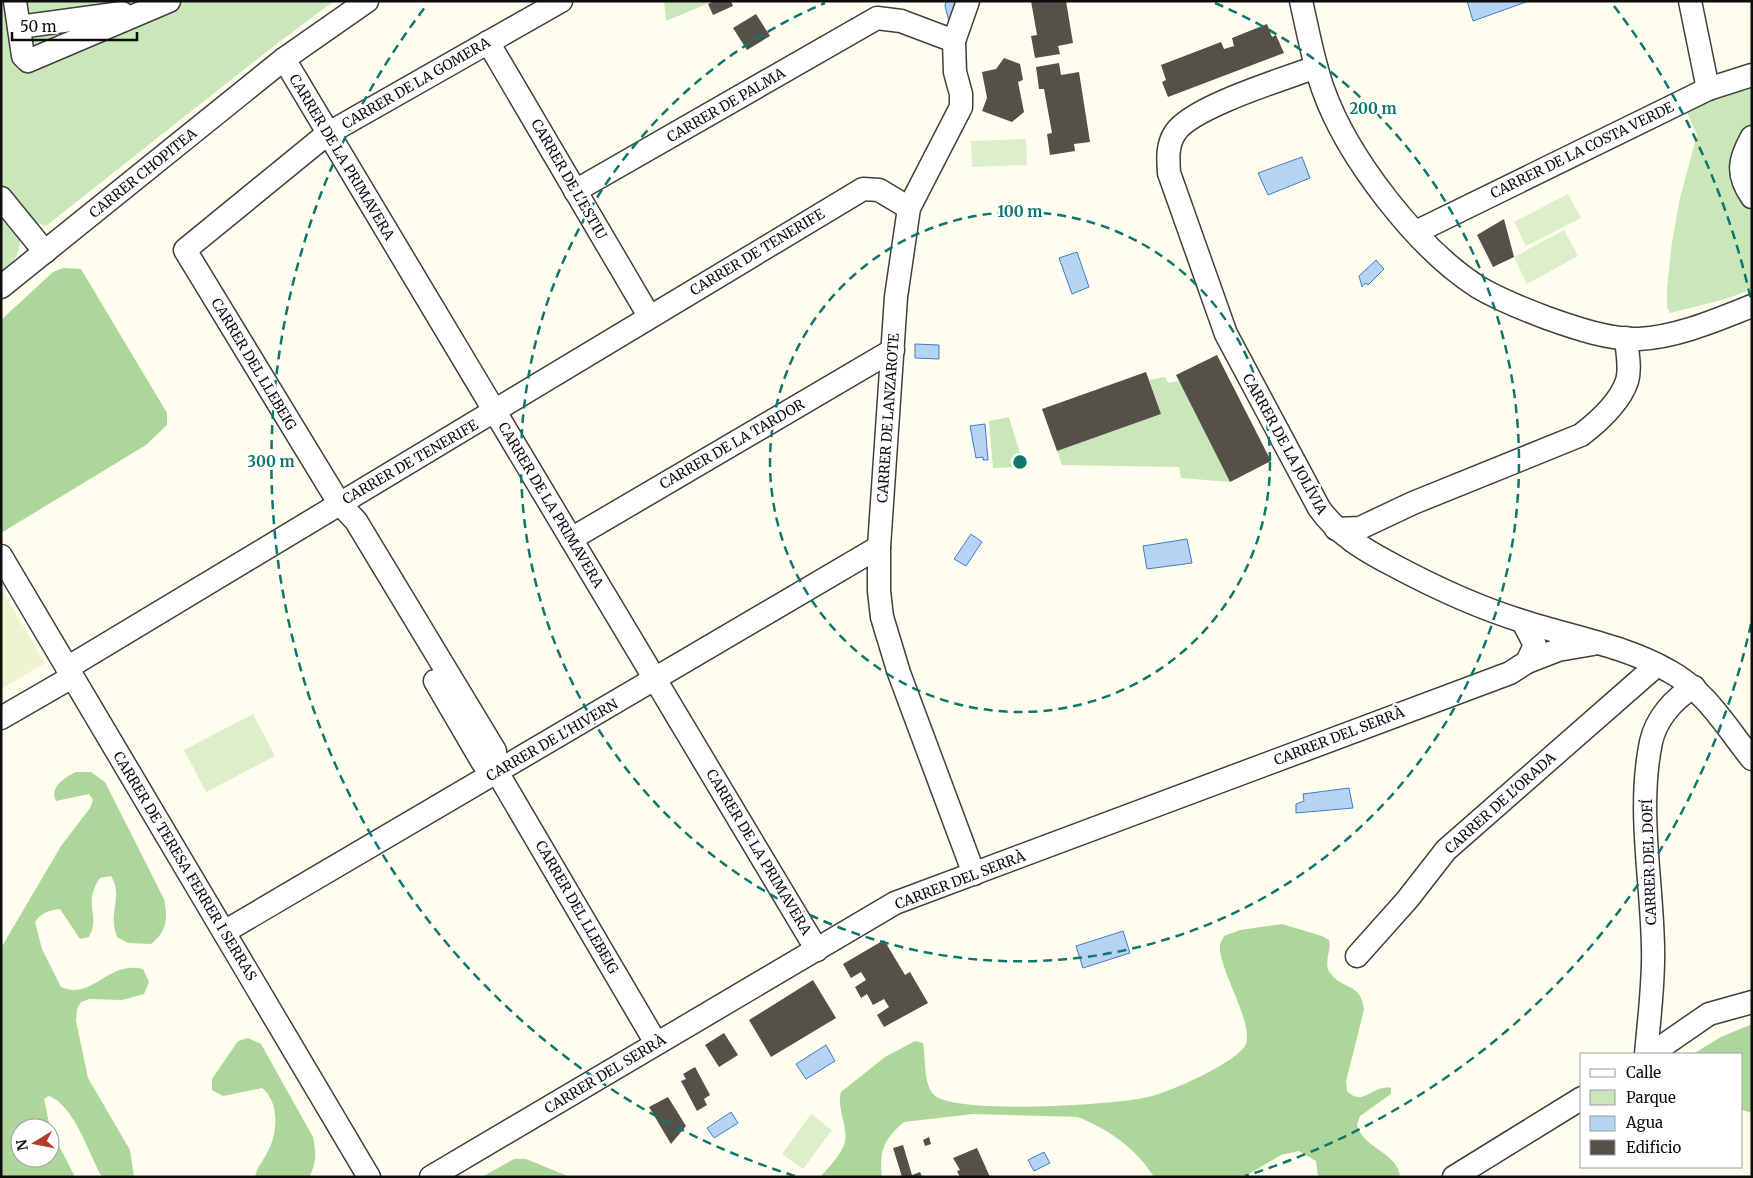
<svg xmlns="http://www.w3.org/2000/svg" width="1753" height="1178" font-family="Merriweather,serif">
	<rect width="100%" height="100%" fill="#fefdee"/>
	<polygon fill="#f0f3cf" points="1,588 45,663 1,689"/>
	<g fill="#cae7b9">
		<path d="M1,1H334L270,49L46,226L30,221L20,222C20,245 22,258 1,272Z"/>
		<polygon points="664,1 714,1 666,21"/>
		<polygon points="1752,88 1752,289 1726,299 1670,313 1667,307 1667,288 1672,242 1680,198 1697,135 1685,108"/>
		<polygon points="1165,377 1168,383 1179,381 1230,482 1181,478 1179,467 1062,465 1057,451 1161,414 1149,380"/>
		<polygon points="1009,417 1024,467 993,468 989,421"/>
	</g>
	<g fill="#acd69a">
		<polygon points="63,268 81,269 167,413 167,425 146,445 1,533 1,320 53,272"/>
		<path d="M76,772H91L105,782L164,899C168,919 167,931 151,944L128,943L117,937C107,911 124,898 111,876L100,878C82,904 101,916 89,937L80,939L60,909C49,910 41,913 35,922L42,949L61,987C93,1001 107,960 143,969L149,982L144,994L122,1000L89,999L81,1002L77,1009L76,1021L88,1078L130,1150L134,1177H102C88,1153 75,1106 49,1096L44,1099L50,1128H20V1158H50V1128L75,1177H1V948L61,846L90,808L93,800L89,794L56,801C49,787 65,777 76,772Z"/>
		<path d="M1282,924L1322,936L1329,940C1332,951 1322,964 1331,974C1344,991 1361,982 1364,1010L1346,1081L1347,1091C1364,1108 1372,1084 1391,1088V1094L1360,1116L1357,1125C1362,1148 1399,1153 1400,1177H1318L1316,1161L1299,1151L1281,1155L1244,1177H1154C1136,1148 1109,1130 1078,1117L973,1114L904,1122C884,1139 879,1151 882,1177H820C829,1167 839,1157 844,1145C850,1129 836,1109 841,1092L885,1057L915,1041L923,1043C926,1058 923,1084 934,1095C955,1115 1116,1105 1148,1097C1168,1093 1233,1064 1244,1047C1258,1029 1218,969 1220,946C1220,943 1223,939 1224,936L1240,930Z"/>
		<polygon points="1752,1024 1752,1113 1742,1110 1742,1054 1693,1054 1721,1037"/>
		<path d="M248,1038L261,1044L313,1137C316,1152 317,1163 309,1177H255C257,1166 265,1159 269,1149C278,1131 279,1101 262,1088L223,1096L212,1090V1079L238,1041Z"/>
		<polygon points="514,1159 526,1159 570,1177 482,1177"/>
	</g>
	<g fill="#ddeecb">
		<polygon points="1026,139 1027,165 972,167 971,141"/>
		<polygon points="1568,194 1581,218 1526,246 1514,222"/>
		<polygon points="1564,230 1578,256 1527,284 1514,257"/>
		<polygon points="253,714 275,756 206,792 184,750"/>
		<polygon points="811,1114 832,1130 803,1169 782,1154"/>
	</g>
	<g fill="#b5d3f3" stroke="#407dc6">
		<polygon points="946,1 956,1 954,41 945,6"/>
		<polygon points="1467,1 1529,1 1473,21"/>
		<polygon points="1302,157 1310,178 1268,195 1258,173"/>
		<polygon points="1077,252 1089,287 1072,294 1059,258"/>
		<polygon points="1376,260 1384,269 1368,285 1365,283 1362,287 1359,276"/>
		<polygon points="915,344 939,345 939,359 915,358"/>
		<polygon points="985,424 988,460 983,460 983,457 976,458 970,426"/>
		<polygon points="971,534 982,542 966,566 954,559"/>
		<polygon points="1187,539 1192,563 1147,569 1143,546"/>
		<polygon points="1349,788 1353,808 1296,813 1296,804 1304,801 1303,794"/>
		<polygon points="1123,931 1130,953 1083,968 1076,946"/>
		<polygon points="826,1045 835,1061 806,1079 796,1064"/>
		<polygon points="731,1112 738,1123 714,1138 707,1128"/>
		<polygon points="1044,1152 1050,1163 1034,1171 1028,1160"/>
	</g>
	<g fill="#55504a">
		<polygon points="714,1 731,1 733,6 713,15 708,4"/>
		<polygon points="1031,1 1066,1 1073,43 1058,46 1060,54 1035,58 1031,36 1037,35"/>
		<polygon points="756,14 770,36 747,50 733,28"/>
		<polygon points="1267,24 1272,37 1276,35 1284,53 1168,97 1162,82 1166,80 1161,65 1221,42 1224,49 1234,46 1232,38"/>
		<polygon points="1004,58 1020,64 1023,80 1018,82 1024,112 1012,122 982,111 987,98 982,72 996,69"/>
		<polygon points="1059,63 1061,75 1079,72 1090,142 1074,144 1075,151 1050,155 1047,134 1052,133 1044,89 1039,89 1036,67"/>
		<polygon points="1504,219 1514,257 1493,267 1477,235"/>
		<polygon points="1217,355 1271,461 1230,482 1176,375"/>
		<polygon points="1146,372 1161,414 1057,451 1042,409"/>
		<polygon points="884,940 905,975 910,972 928,1003 884,1027 877,1015 889,1007 884,999 873,1005 867,994 861,998 855,987 866,980 861,972 851,978 843,964"/>
		<polygon points="813,980 836,1018 771,1057 749,1020"/>
		<polygon points="724,1033 738,1055 719,1067 705,1045"/>
		<polygon points="695,1067 710,1095 704,1099 707,1105 697,1111 681,1081 686,1079 683,1074"/>
		<polygon points="668,1097 686,1126 671,1144 649,1107"/>
		<polygon points="929,1137 931,1144 925,1146 923,1140"/>
		<polygon points="903,1145 912,1175 920,1172 922,1177 902,1177 893,1148"/>
		<polygon points="977,1148 990,1177 960,1177 957,1171 960,1170 953,1158"/>
	</g>
	<g fill="none" stroke-linecap="round" stroke-linejoin="round">
		<g stroke="#404040" stroke-width="25">
			<g id="minor">
				<polyline points="15,1 23,56 28,61 169,1"/>
				<polyline points="561,1 327,134 185,250 339,503 356,521 495,751 497,772 656,1043"/>
				<path d="M1301,1C1308,31 1313,61 1323,89C1347,157 1417,248 1478,287C1500,300 1523,309 1547,318C1575,328 1610,340 1639,339C1678,337 1716,320 1752,306"/>
				<polyline points="1690,1 1708,89"/>
				<polyline points="19,27 122,13"/>
				<polyline points="954,41 968,1"/>
				<polyline points="488,42 649,316"/>
				<polyline points="284,59 817,950"/>
				<path d="M1316,67C1284,79 1191,107 1175,133C1167,145 1168,159 1169,173L1226,334L1319,508C1337,534 1366,551 1393,565C1434,587 1477,607 1522,621C1571,637 1623,645 1669,671C1705,690 1727,728 1752,759"/>
				<path d="M1752,137C1739,160 1736,174 1752,197"/>
				<polyline points="575,191 877,18 901,21 954,41 955,72 961,94 961,107 909,208 896,297 879,547 879,591 882,617 899,673 974,874"/>
				<polyline points="1,198 45,252"/>
				<polyline points="1416,232 1708,89 1752,75"/>
				<polyline points="1,287 284,59 367,1"/>
				<path d="M1336,529L1360,528L1413,503L1581,435C1598,422 1620,402 1627,381C1631,368 1627,352 1626,338"/>
				<polyline points="571,539 893,350"/>
				<polyline points="1,556 369,1177"/>
				<polyline points="1527,662 1558,650 1593,644"/>
				<polyline points="67,668 863,189 879,190 909,208"/>
				<polyline points="435,681 483,763 497,772"/>
				<polyline points="1,718 72,677"/>
				<polyline points="224,932 879,547"/>
				<polyline points="1357,956 1407,900 1446,850 1657,665"/>
				<path d="M1646,1054C1649,1019 1654,983 1653,948C1652,880 1637,810 1651,742C1656,719 1674,698 1694,687"/>
				<polyline points="1651,1054 1709,1014 1752,1002"/>
				<polyline points="431,1177 895,903 1510,673 1527,662 1535,645 1523,622"/>
				<polyline points="1454,1177 1582,1098"/>
			</g>
		</g>
		<use href="#minor" stroke="#fff" stroke-width="22"/>
	</g>
	<g fill="none" stroke="#0f766e" stroke-width="2.5" stroke-dasharray="9 6">
		<circle cx="1020" cy="462" r="250"/>
		<path d="M1215 3A499 499 0 1 1 825 3"/>
		<path d="M1751 624A749 749 0 0 1 1245 1176M795 1176A749 749 0 0 1 426 6M1614 6A749 749 0 0 1 1751 300"/>
	</g>
	<g text-anchor="middle" dominant-baseline="central" stroke-width="5" stroke-linejoin="round" paint-order="stroke">
		<g font-size="14" fill="#0d0d0d" stroke="#fff">
			<text transform="translate(416 83) rotate(-30)">CARRER DE LA GOMERA</text>
			<text transform="translate(726 105) rotate(-30)">CARRER DE PALMA</text>
			<text transform="translate(1582 150) rotate(-26)">CARRER DE LA COSTA VERDE</text>
			<text transform="translate(342 157) rotate(59)">CARRER DE LA PRIMAVERA</text>
			<text transform="translate(143 173) rotate(-39)">CARRER CHOPITEA</text>
			<text transform="translate(569 179) rotate(60)">CARRER DE L'ESTIU</text>
			<text transform="translate(757 252) rotate(-31)">CARRER DE TENERIFE</text>
			<text transform="translate(254 364) rotate(59)">CARRER DEL LLEBEIG</text>
			<text transform="translate(888 418) rotate(-86)">CARRER DE LANZAROTE</text>
			<text transform="translate(732 444) rotate(-30)">CARRER DE LA TARDOR</text>
			<text transform="translate(1285 444) rotate(61)">CARRER DE LA JOLÍVIA</text>
			<text transform="translate(410 462) rotate(-30)">CARRER DE TENERIFE</text>
			<text transform="translate(551 505) rotate(59)">CARRER DE LA PRIMAVERA</text>
			<text transform="translate(1339 736) rotate(-21)">CARRER DEL SERRÀ</text>
			<text transform="translate(552 740) rotate(-30)">CARRER DE L'HIVERN</text>
			<text transform="translate(1500 803) rotate(-42)">CARRER DE L'ORADA</text>
			<text transform="translate(759 852) rotate(59)">CARRER DE LA PRIMAVERA</text>
			<text transform="translate(1649 862) rotate(-92)">CARRER DEL DOFÍ</text>
			<text transform="translate(185 866) rotate(59)">CARRER DE TERESA FERRER I SERRAS</text>
			<text transform="translate(960 880) rotate(-21)">CARRER DEL SERRÀ</text>
			<text transform="translate(577 907) rotate(60)">CARRER DEL LLEBEIG</text>
			<text transform="translate(605 1074) rotate(-31)">CARRER DEL SERRÀ</text>
		</g>
	</g>
	<circle cx="1020" cy="462" r="8" fill="#0f766e" stroke="#fff" stroke-width="2.5"/>
	<g font-size="15" text-anchor="middle" font-weight="bold" fill="#0f766e" stroke="#fff" stroke-width="5" stroke-linejoin="round" paint-order="stroke">
		<text x="1373" y="114">200 m</text>
		<text x="1020" y="217">100 m</text>
		<text x="271" y="467">300 m</text>
	</g>
	<rect width="1753" height="1178" fill="none" stroke="#0d0d0d" stroke-width="5"/>
	<rect x="1580" y="1053" width="162" height="115" fill="#ffffff" stroke="#9e9e9e"/>
	<rect x="1590" y="1069" width="25" height="8" fill="#ffffff" stroke="#9e9e9e"/>
	<text x="1626" y="1078" font-size="15" fill="#0d0d0d">Calle</text>
	<rect x="1590" y="1090" width="25" height="15" fill="#cae7b9" stroke="#9e9e9e"/>
	<text x="1626" y="1103" font-size="15" fill="#0d0d0d">Parque</text>
	<rect x="1590" y="1116" width="25" height="15" fill="#b5d3f3" stroke="#9e9e9e"/>
	<text x="1626" y="1128" font-size="15" fill="#0d0d0d">Agua</text>
	<rect x="1590" y="1140" width="25" height="15" fill="#55504a" stroke="#9e9e9e"/>
	<text x="1626" y="1153" font-size="15" fill="#0d0d0d">Edificio</text>
	<g transform="translate(35 1143) rotate(260)"><circle r="24" fill="#ffffff" stroke="#9e9e9e"/>
	<path d="M0-4L9 19L0 12L-9 19Z" fill="#b63a2c"/>
	<text y="-8" font-size="14" font-weight="bold" text-anchor="middle" fill="#0d0d0d">N</text>
	</g>
	<path d="M12 32v8h125v-8" fill="none" stroke="#0d0d0d" stroke-width="2.5"/>
	<text x="20" y="32" font-size="15" fill="#0d0d0d" stroke="#ffffff" stroke-width="4" paint-order="stroke">50 m</text>
</svg>
